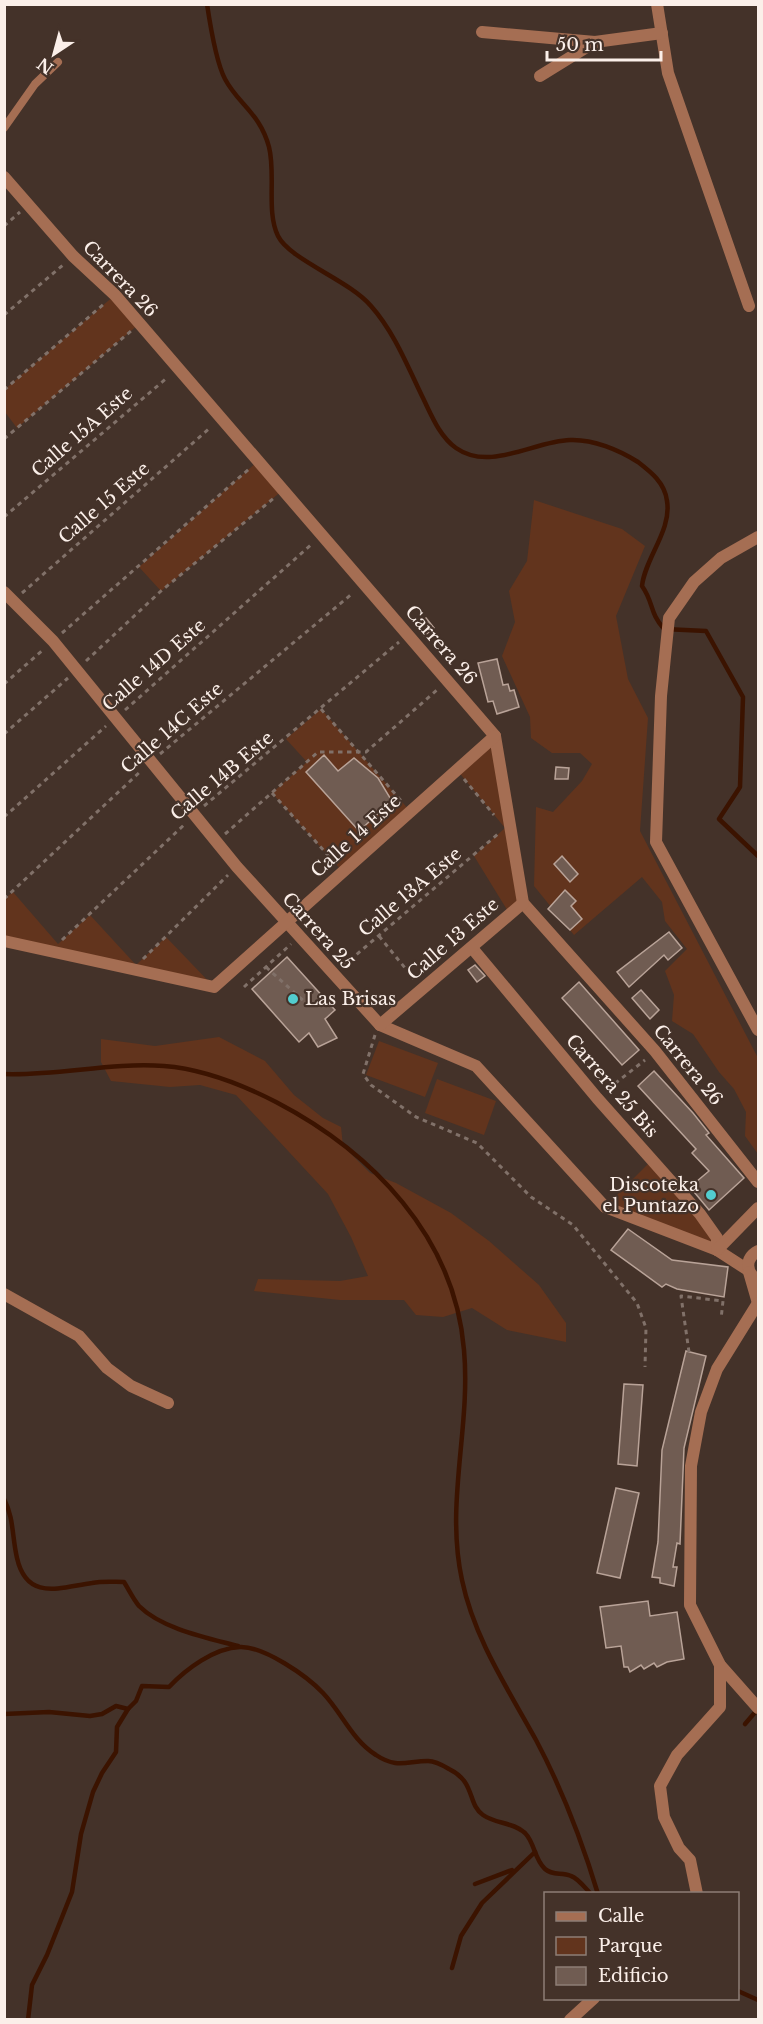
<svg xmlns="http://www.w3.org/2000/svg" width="763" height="2024" font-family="'Libre Baskerville',serif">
	<rect width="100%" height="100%" fill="#443229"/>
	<g fill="#62341d" fill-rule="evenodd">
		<polygon points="115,295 139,324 17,428 5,412 4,390"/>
		<polygon points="258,461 283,490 161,591 139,567"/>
		<polygon points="534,500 622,529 645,546 616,616 628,679 648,718 640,831 758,1058 758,1154 745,1136 746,1112 734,1089 719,1072 693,1034 672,1021 674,995 665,971 687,949 665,921 662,902 642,877 574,935 534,886 536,807 553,812 582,781 592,764 580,753 552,753 531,738 530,717 502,656 515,622 509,591 527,561"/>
		<path d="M321,709L410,811L342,871L272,793L307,762L286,739ZM324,755L338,771L354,758L378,778L392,801L359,831L306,772Z"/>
		<polygon points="495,736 522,893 509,913 474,856 505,828 457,770"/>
		<polygon points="13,892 58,944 90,915 136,965 166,937 214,987 5,941 4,899"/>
		<polygon points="219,1037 265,1061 294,1095 323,1118 341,1127 343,1146 370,1173 396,1183 451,1213 489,1241 539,1285 566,1323 566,1342 507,1330 472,1308 443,1317 416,1315 404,1300 340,1300 254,1291 258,1279 340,1281 368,1276 351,1237 328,1194 236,1095 200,1085 170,1087 111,1081 101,1062 101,1039 155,1046"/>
		<polygon points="379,1041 438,1063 425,1097 366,1075"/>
		<polygon points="437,1079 496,1101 484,1135 425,1113"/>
		<polygon points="652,1160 700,1214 717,1250 605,1207"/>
	</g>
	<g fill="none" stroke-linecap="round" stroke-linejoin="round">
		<g stroke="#3b1300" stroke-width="4.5">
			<path d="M207,4C210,24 216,62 225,79C238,104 260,113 269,147C276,174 266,212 278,236C290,260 349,280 371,306C394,332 407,365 422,396C431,414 439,436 456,448C490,472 534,441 570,440C593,439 619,450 638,462C651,472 665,483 667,501C672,530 645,558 642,586C654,603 649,612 664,629L706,631L743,697L740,787L719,819L758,856"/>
			<path d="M4,1074C58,1076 111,1062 164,1066C203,1069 241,1084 276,1102C372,1152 455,1237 464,1350C471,1427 445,1503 462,1580C474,1638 508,1689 536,1740C562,1789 582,1841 598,1894"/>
			<path d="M4,1499C14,1518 12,1537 17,1558C27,1602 61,1587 92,1583C103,1581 113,1582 124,1582C129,1590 133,1599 139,1606C162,1629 208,1638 238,1646"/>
			<path d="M4,1714L49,1712L90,1716L102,1714L116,1706L128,1709L136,1701L142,1686L169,1687C186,1669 214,1648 240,1647C264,1646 307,1676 323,1693C342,1713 352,1740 376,1755C397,1769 407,1761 428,1761C435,1761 444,1766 449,1769C476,1782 467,1804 483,1815C496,1824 513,1822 525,1833C535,1843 534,1859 545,1869C553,1876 561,1872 571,1876C578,1878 586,1889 591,1894"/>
			<polyline points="745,1724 757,1710"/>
			<polyline points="475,1884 512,1870"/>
			<polyline points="452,1968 461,1936 482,1903 535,1852"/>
			<polyline points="738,1991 758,2000"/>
			<polyline points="28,2020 32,1985 47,1955 72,1892 81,1834 93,1792 102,1773 116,1752 117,1727 128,1709"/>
		</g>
	</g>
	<g fill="#705c52" stroke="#b9a398" stroke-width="1.5">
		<polygon points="426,618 434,628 424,636 416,626"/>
		<polygon points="497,659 503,685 508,684 510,691 514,690 519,707 497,714 493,701 488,702 478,663"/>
		<polygon points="324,755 338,771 354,758 378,778 392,801 359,831 306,772"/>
		<polygon points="556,767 569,768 568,779 555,779"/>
		<polygon points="562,856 578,874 570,882 554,864"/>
		<polygon points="565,890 576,901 571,906 582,919 570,930 548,909"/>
		<polygon points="669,932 682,948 668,960 664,955 629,987 617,972"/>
		<polygon points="287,957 335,1010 325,1019 337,1038 318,1047 309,1033 299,1042 252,989"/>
		<polygon points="475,965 485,976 477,982 468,970"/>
		<polygon points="579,982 639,1050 622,1065 562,998"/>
		<polygon points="641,990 659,1010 650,1019 632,998"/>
		<polygon points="654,1071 693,1113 709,1133 706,1135 744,1178 709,1210 690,1187 709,1171 692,1153 696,1149 638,1086"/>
		<polygon points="628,1229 672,1260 728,1267 724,1297 677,1289 666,1284 662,1287 611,1250"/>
		<polygon points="686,1351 706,1356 684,1448 680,1544 677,1543 673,1567 677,1567 674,1586 660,1583 660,1578 652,1577 658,1542 662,1450"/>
		<polygon points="624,1384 643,1385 637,1466 618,1464"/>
		<polygon points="616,1488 639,1493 620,1578 597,1573"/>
		<polygon points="648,1601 650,1616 677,1612 684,1659 667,1662 657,1667 654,1663 644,1669 641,1665 630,1672 628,1667 624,1667 621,1646 606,1648 600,1607"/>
	</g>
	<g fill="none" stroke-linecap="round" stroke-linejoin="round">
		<g stroke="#817169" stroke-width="3" stroke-dasharray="4.5 4.5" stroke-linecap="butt">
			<polyline points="4,226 20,212"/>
			<polyline points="4,315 63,265"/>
			<polyline points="4,390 105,303"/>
			<polyline points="4,439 131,331"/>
			<polyline points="4,517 168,377"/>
			<polyline points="22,593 211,427"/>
			<polyline points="62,633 249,469"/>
			<polyline points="86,661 161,591 274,498"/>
			<polyline points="4,684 44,649"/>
			<polyline points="321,709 403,803"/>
			<polyline points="125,710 313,543"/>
			<polyline points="4,734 68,678"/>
			<polyline points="160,754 353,593"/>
			<polyline points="464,779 494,815"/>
			<polyline points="272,793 335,863"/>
			<polyline points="204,806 399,642"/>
			<polyline points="4,817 106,726"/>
			<polyline points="225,834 318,752 366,752 437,690"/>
			<polyline points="4,899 142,770"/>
			<polyline points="379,936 414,979"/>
			<polyline points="62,940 186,823"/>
			<polyline points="143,959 228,875"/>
			<polyline points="343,966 498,834"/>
			<polyline points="266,967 306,1003"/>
			<polyline points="244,987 291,944"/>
			<polyline points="375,1035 363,1074 371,1085 416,1117 477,1143 531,1197 573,1225 637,1303 646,1328 645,1367"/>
			<polyline points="608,1089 645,1060"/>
			<polyline points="689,1352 681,1296 723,1301 721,1319"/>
		</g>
		<polyline stroke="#a56e53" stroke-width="8" points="4,128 35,84 58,62"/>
		<g stroke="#a56e53" stroke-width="12">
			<polyline points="657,4 668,73 749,306"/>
			<polyline points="482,32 595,42"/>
			<polyline points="540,76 595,42 662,33"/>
			<polyline points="4,177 73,256 115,295 495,736 523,903 655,1051 758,1182"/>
			<polyline points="758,537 721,558 694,582 669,618 661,696 656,842 758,1030"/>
			<polyline points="4,592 53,641 237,867 380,1025 476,1066 605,1207 717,1250 748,1270"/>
			<polyline points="4,941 214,987 495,736"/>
			<polyline points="472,948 597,1098 700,1214 717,1238 717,1250"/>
			<polyline points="380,1025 523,903"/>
			<polyline points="717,1250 758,1208"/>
			<path d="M758,1251C745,1258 745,1273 758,1280"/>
			<polyline points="749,1272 758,1303"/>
			<polyline points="4,1294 79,1336 107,1368 131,1386 168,1403"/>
			<polyline points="758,1303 717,1369 701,1412 691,1466 690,1605 720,1665 758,1708"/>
			<polyline points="697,1894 690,1860 679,1848 664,1817 660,1786 677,1755 720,1707 720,1665"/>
			<polyline points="570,2020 594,1998"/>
		</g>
	</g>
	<g fill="#52cdcf" stroke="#443229" stroke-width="2">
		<circle cx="293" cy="999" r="6"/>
		<circle cx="711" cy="1195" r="6"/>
	</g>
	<g text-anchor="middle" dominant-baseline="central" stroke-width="4.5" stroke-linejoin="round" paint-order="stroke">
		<g font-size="18" fill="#fbefe9" stroke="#443229">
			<text transform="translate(120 279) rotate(46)">Carrera 26</text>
			<text transform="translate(82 432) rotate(-41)">Calle 15A Este</text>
			<text transform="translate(104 503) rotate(-41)">Calle 15 Este</text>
			<text transform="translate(441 645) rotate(49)">Carrera 26</text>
			<text transform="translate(154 665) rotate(-41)">Calle 14D Este</text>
			<text transform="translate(172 728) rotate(-41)">Calle 14C Este</text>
			<text transform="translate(222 776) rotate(-40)">Calle 14B Este</text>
			<text transform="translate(356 836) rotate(-42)">Calle 14 Este</text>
			<text transform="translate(410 892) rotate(-40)">Calle 13A Este</text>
			<text transform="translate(318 931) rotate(48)">Carrera 25</text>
			<text transform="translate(453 939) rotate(-41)">Calle 13 Este</text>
			<text transform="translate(688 1065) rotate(51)">Carrera 26</text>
			<text transform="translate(612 1086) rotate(49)">Carrera 25 Bis</text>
		</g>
		<g font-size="18" fill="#fbefe9" stroke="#443229" text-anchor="start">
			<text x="305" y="999">Las Brisas</text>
			<text x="699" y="1185" text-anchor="end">Discoteka<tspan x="699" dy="21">el Puntazo</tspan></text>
		</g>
	</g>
	<rect width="763" height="2024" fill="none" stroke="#fbefe9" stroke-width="12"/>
	<rect x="544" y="1892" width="195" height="108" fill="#443229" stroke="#8d7e76" stroke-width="1.5"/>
	<rect x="556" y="1912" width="30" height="9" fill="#a56e53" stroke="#8d7e76" stroke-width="1.5"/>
	<text x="598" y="1922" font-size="18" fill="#fbefe9">Calle</text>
	<rect x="556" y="1937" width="30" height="18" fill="#62341d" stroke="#8d7e76" stroke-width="1.5"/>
	<text x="598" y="1952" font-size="18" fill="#fbefe9">Parque</text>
	<rect x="556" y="1967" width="30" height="18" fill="#705c52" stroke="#8d7e76" stroke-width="1.5"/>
	<text x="598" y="1982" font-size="18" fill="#fbefe9">Edificio</text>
	<g transform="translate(54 54) rotate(216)" stroke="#443229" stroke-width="4.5" paint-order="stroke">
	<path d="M0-4.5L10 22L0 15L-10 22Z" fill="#fbefe9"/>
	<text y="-9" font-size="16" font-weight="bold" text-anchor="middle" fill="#fbefe9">N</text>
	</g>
	<path d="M547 51v9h114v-9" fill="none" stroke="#fbefe9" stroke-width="3"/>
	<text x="556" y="51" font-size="18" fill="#fbefe9" stroke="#443229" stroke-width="4.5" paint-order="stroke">50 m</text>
</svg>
